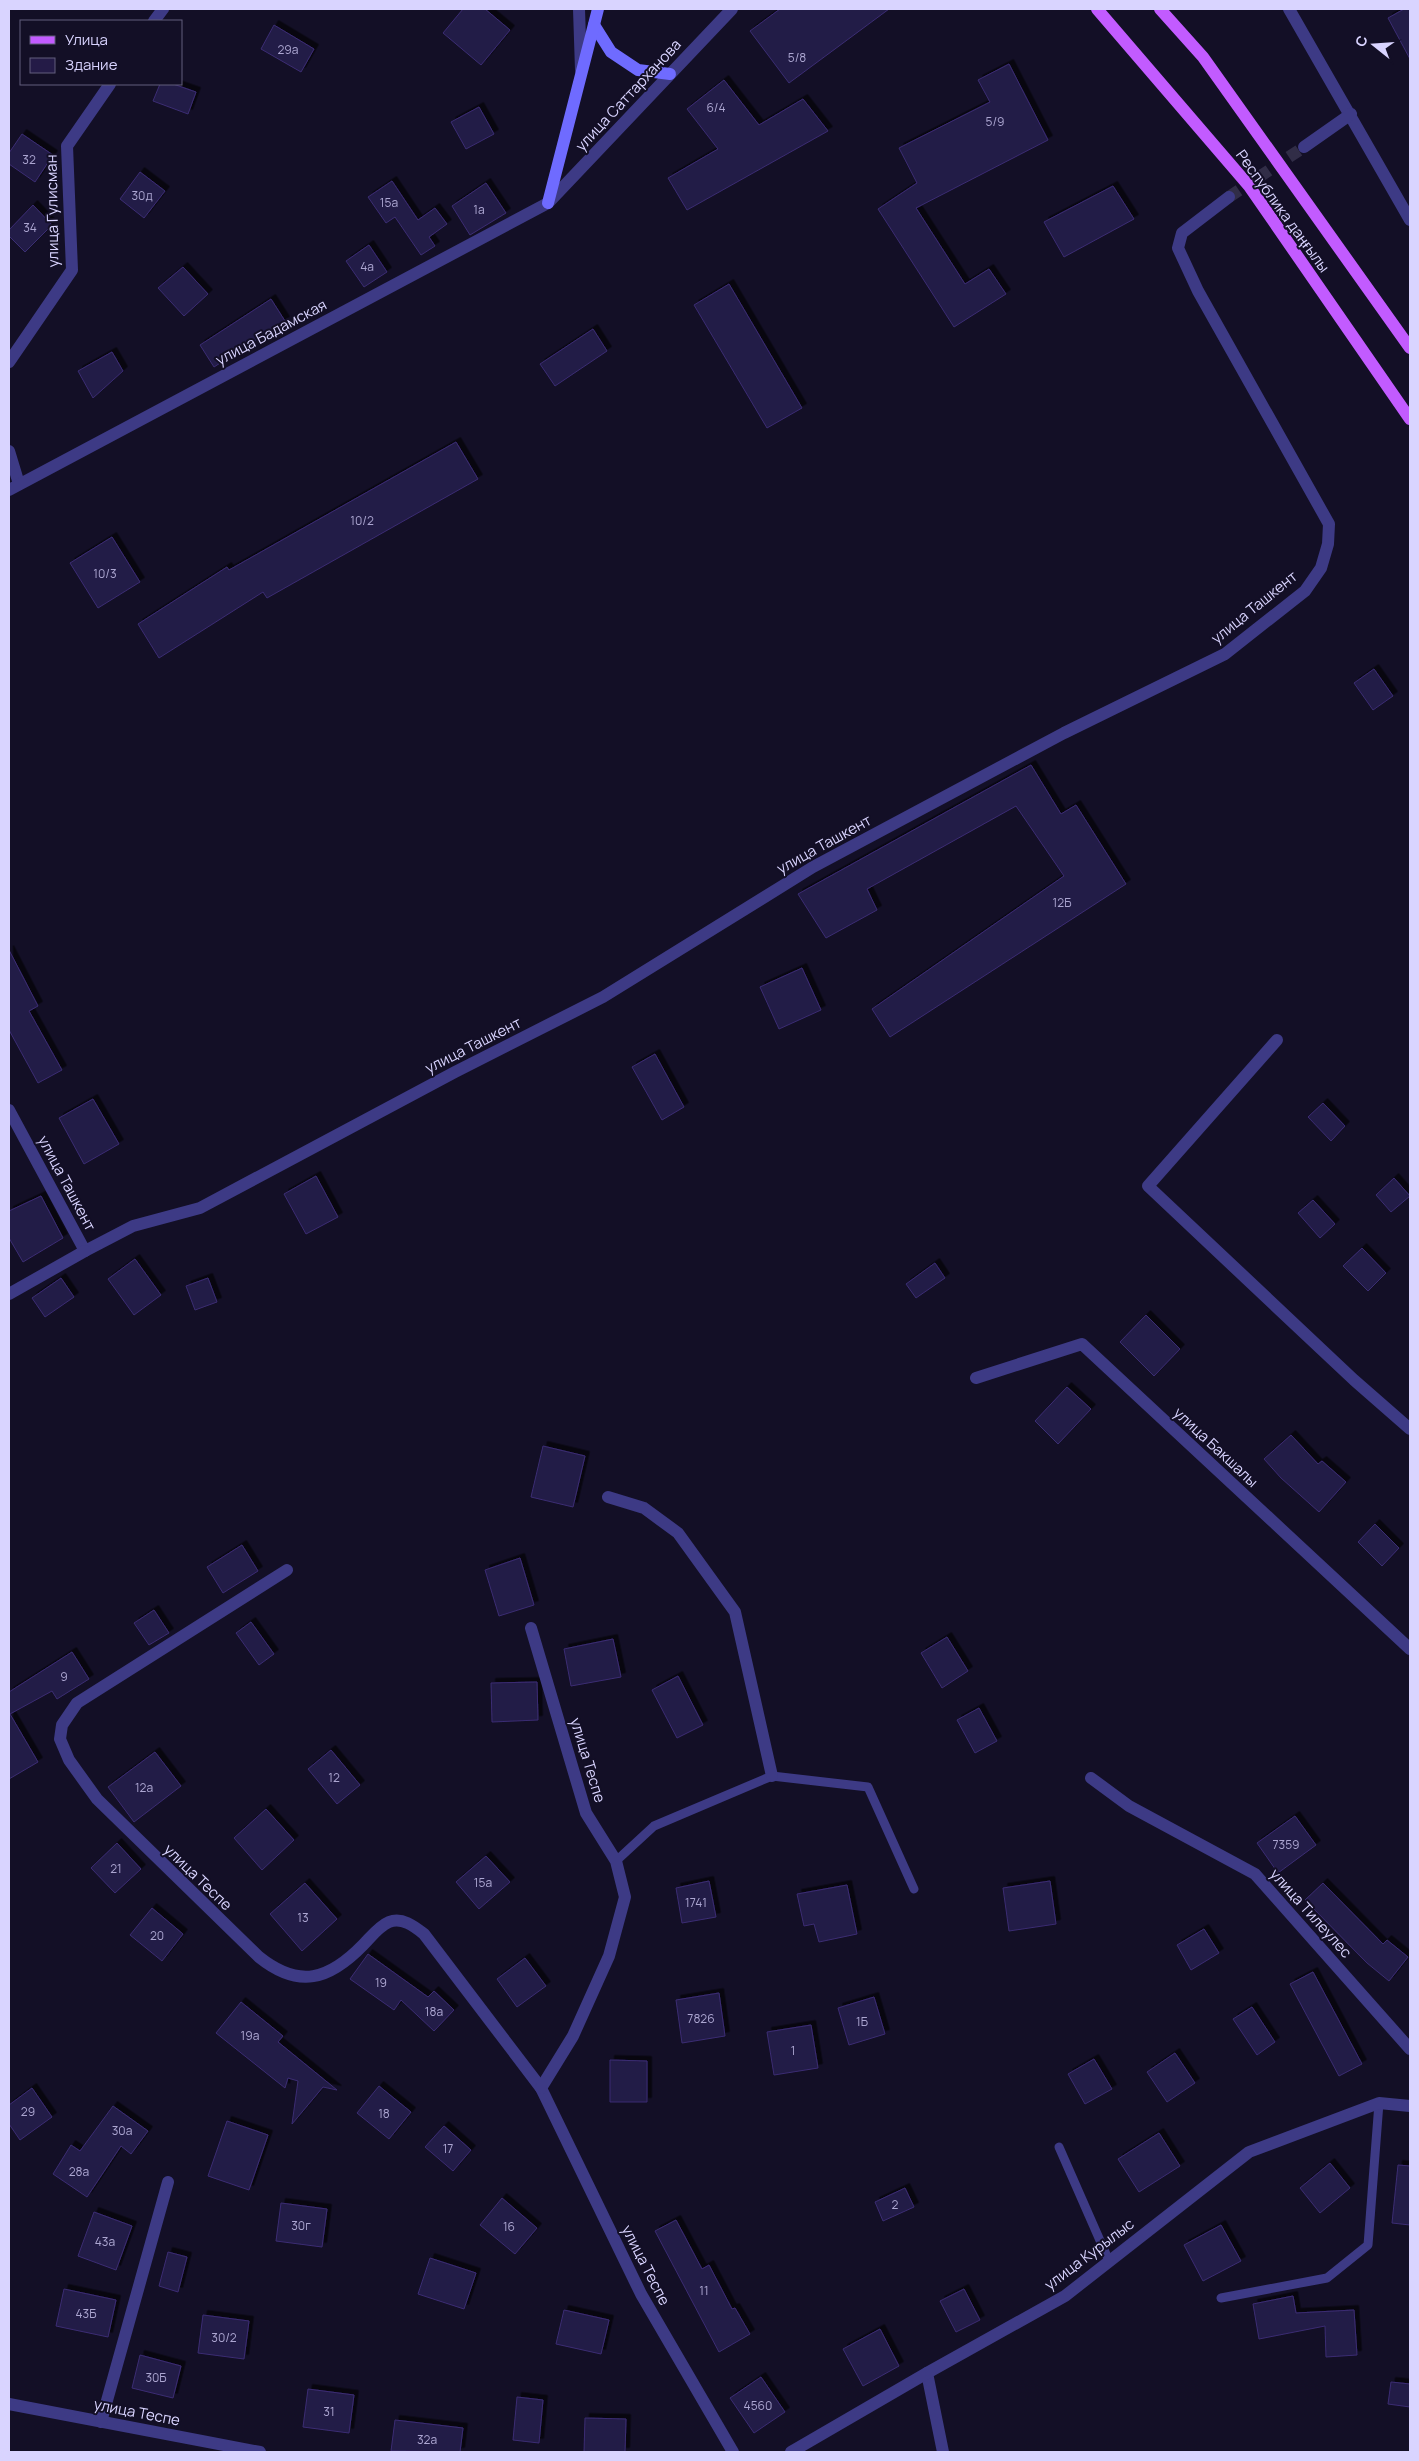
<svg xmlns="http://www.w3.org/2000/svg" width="1419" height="2461" font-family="Manrope,sans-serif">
	<defs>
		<filter id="shadow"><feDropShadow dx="4.5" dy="-4.5" stdDeviation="0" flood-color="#0009"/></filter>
	</defs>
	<rect width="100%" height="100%" fill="#130f26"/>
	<g fill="#241b47" stroke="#3b2d73" filter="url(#shadow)">
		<polygon points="463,9 485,9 510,30 481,65 443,33"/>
		<polygon points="780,9 889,9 789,83 750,31"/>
		<polygon points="1404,9 1410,9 1410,59 1388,18"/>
		<polygon points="274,25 314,49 301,72 261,49"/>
		<polygon points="1009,64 1048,140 916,208 965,284 989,269 1006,294 954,327 878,209 917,183 899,148 990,102 978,80"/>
		<polygon points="724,80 759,125 803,99 828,131 687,210 668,178 718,149 687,109"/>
		<polygon points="160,84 173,84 196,92 188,114 153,101"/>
		<polygon points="479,107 494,134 466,149 451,122"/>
		<polygon points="22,134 53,155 35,182 9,164 9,153"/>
		<polygon points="140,172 165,191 144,218 120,199"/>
		<polygon points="392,181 418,220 435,208 447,224 429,237 435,246 421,255 395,217 386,223 368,197"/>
		<polygon points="486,183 506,213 470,235 452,206"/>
		<polygon points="1113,186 1134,219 1064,257 1044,222"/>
		<polygon points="33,205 52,225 25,252 9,236 9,230"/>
		<polygon points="369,245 387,272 364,287 346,261"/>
		<polygon points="183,267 208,294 184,316 158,288"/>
		<polygon points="729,284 802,408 767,428 694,305"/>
		<polygon points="271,299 285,321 214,367 200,345"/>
		<polygon points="593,329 607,351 555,386 540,364"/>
		<polygon points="112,352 123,371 93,398 78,371"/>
		<polygon points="456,442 478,479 267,598 263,592 159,658 138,624 227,567 229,570"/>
		<polygon points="112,537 140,582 98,608 70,563"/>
		<polygon points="1374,669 1393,696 1373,710 1354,683"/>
		<polygon points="1031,765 1061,814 1076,805 1126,884 890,1037 872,1009 1064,876 1016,806 867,889 877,910 826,938 798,894"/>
		<polygon points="9,950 38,1006 29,1011 62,1070 38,1083 9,1030"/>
		<polygon points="802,968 821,1010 779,1029 760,987"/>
		<polygon points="655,1054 684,1107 662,1120 632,1067"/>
		<polygon points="93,1099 119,1144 84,1164 59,1118"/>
		<polygon points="1323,1103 1345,1126 1331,1141 1308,1117"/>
		<polygon points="316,1176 338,1217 306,1234 284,1194"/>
		<polygon points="1394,1178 1410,1196 1391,1212 1376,1195"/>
		<polygon points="41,1196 63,1238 23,1262 9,1238 9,1211"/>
		<polygon points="1313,1200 1335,1224 1320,1238 1298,1213"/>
		<polygon points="1362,1248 1386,1273 1368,1291 1343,1266"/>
		<polygon points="135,1259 161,1295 134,1315 108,1279"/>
		<polygon points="935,1263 945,1278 916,1298 906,1284"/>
		<polygon points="61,1278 74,1297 45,1317 32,1298"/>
		<polygon points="208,1278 217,1302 195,1310 186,1286"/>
		<polygon points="1146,1315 1180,1349 1154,1376 1120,1342"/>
		<polygon points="1067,1387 1091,1409 1058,1444 1035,1421"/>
		<polygon points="1291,1435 1318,1464 1322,1461 1346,1482 1319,1512 1281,1478 1264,1459"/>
		<polygon points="543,1446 585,1456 573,1507 531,1497"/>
		<polygon points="1375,1524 1399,1548 1382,1566 1358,1542"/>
		<polygon points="242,1545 258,1571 223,1593 207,1567"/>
		<polygon points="520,1558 534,1605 499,1616 485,1570"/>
		<polygon points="154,1610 169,1633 149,1645 134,1623"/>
		<polygon points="251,1622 274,1654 259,1665 236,1633"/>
		<polygon points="947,1637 968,1671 942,1688 921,1653"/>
		<polygon points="613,1639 621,1677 571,1686 564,1649"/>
		<polygon points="72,1652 89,1679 57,1699 52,1691 10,1714 38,1762 9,1779 9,1692"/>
		<polygon points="678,1676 703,1725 677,1738 652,1690"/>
		<polygon points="537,1682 538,1720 492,1722 491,1683"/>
		<polygon points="979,1708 997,1741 975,1753 957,1720"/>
		<polygon points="331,1750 360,1785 337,1804 308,1769"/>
		<polygon points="155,1752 181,1786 134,1822 108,1787"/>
		<polygon points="266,1809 294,1840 262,1870 234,1838"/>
		<polygon points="1295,1816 1316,1845 1278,1873 1257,1843"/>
		<polygon points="117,1843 141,1869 115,1893 91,1868"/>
		<polygon points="486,1856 510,1882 479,1909 456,1882"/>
		<polygon points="709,1881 716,1917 682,1923 676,1888"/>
		<polygon points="1050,1881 1056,1924 1009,1931 1003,1888"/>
		<polygon points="305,1883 337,1919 302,1951 270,1914"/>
		<polygon points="1323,1883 1383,1944 1387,1940 1408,1957 1389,1981 1367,1963 1305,1900"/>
		<polygon points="847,1885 857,1934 819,1942 814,1924 804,1926 797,1894"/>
		<polygon points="152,1908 183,1934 162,1961 130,1935"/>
		<polygon points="1204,1929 1219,1953 1191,1970 1177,1945"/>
		<polygon points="368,1954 428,1997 434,1991 454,2010 434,2031 401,2000 394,2010 350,1979"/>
		<polygon points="525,1958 546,1986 517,2007 497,1979"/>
		<polygon points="1313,1972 1362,2064 1339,2076 1290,1984"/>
		<polygon points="719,1993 725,2036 682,2043 676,2000"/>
		<polygon points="874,1997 885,2034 849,2045 838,2008"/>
		<polygon points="241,2002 283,2036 278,2042 337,2090 323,2087 292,2124 298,2081 288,2078 285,2088 216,2033"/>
		<polygon points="1252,2007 1275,2042 1257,2055 1233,2019"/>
		<polygon points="811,2025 818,2068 774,2075 767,2032"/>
		<polygon points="1175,2053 1195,2083 1167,2102 1147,2072"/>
		<polygon points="1094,2059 1112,2089 1085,2104 1068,2074"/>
		<polygon points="610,2060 647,2061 647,2102 610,2102"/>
		<polygon points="379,2086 411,2112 389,2139 357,2113"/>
		<polygon points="32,2088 52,2117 20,2140 9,2124 9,2105"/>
		<polygon points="113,2106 148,2131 131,2154 121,2146 87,2197 53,2174 71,2145 80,2151"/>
		<polygon points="227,2121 268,2135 249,2190 208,2176"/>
		<polygon points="444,2126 471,2150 453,2171 425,2147"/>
		<polygon points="1159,2133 1180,2166 1139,2192 1118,2159"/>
		<polygon points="1330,2163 1350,2188 1320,2213 1300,2188"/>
		<polygon points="1398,2165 1410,2166 1410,2225 1392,2223"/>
		<polygon points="905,2188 914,2207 883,2221 875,2202"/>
		<polygon points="502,2198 537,2228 515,2254 480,2225"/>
		<polygon points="281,2203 327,2209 322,2247 276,2241"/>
		<polygon points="94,2212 132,2226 116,2270 78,2256"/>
		<polygon points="676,2220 702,2269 709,2265 732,2309 735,2308 750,2334 719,2352 655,2231"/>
		<polygon points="1221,2225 1241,2261 1203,2281 1184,2245"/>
		<polygon points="168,2252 187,2257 178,2292 159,2286"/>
		<polygon points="430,2258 476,2273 464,2309 418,2294"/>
		<polygon points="64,2289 116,2300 108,2337 56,2326"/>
		<polygon points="964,2289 980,2320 956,2332 940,2301"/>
		<polygon points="1293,2296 1296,2313 1354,2310 1357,2355 1326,2357 1325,2326 1259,2339 1253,2304"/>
		<polygon points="564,2310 609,2320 601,2354 556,2344"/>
		<polygon points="203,2315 249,2321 244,2359 198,2353"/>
		<polygon points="880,2329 899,2366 863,2386 843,2349"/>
		<polygon points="140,2355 181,2366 173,2398 132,2388"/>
		<polygon points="761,2377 785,2412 754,2433 730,2398"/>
		<polygon points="1391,2382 1410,2384 1410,2407 1388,2404"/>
		<polygon points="308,2389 354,2395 349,2433 303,2427"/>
		<polygon points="517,2397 543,2400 539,2443 513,2440"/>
		<polygon points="585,2418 626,2419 625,2452 584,2452"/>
		<polygon points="395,2420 463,2428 460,2452 391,2451"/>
	</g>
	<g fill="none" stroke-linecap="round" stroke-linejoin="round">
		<polyline stroke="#312d47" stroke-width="12" stroke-dasharray="12 6" stroke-linecap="butt" points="1229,197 1304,147"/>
		<g stroke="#3d3a85" stroke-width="9">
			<polyline points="616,1861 654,1826 772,1776 868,1787 914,1889"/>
			<polyline points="1059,2147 1109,2261"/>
			<polyline points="1221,2298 1327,2278 1368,2245 1379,2103"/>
		</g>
		<g stroke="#3d3a85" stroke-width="12">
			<polyline points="579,9 581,70"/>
			<polyline points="1289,9 1410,220"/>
			<polyline points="154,21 163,9"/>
			<polyline points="1304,147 1351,114"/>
			<polyline points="9,362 72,270 67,146 110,84"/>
			<polyline points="9,451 19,484"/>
			<polyline points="9,490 548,203 732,9"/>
			<polyline points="1277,1040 1148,1186 1354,1380 1410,1429"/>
			<polyline points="9,1110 85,1251 133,1226 200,1208 455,1072 603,997 813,867 1064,733 1225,654 1305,591 1321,568 1328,544 1329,524 1198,291 1178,248 1182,233 1229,197"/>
			<polyline points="9,1294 85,1251"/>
			<polyline points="976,1378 1082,1344 1410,1649"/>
			<polyline points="608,1497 644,1508 678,1533 735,1612 772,1776"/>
			<path d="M287,1570L77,1703L62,1725L60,1739L69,1760L97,1799L259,1957C299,1989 329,1980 363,1945C370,1938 379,1926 389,1922C402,1917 414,1926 424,1934L541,2088L641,2294L733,2452"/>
			<polyline points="531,1628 586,1813 616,1861 625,1897 609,1956 573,2036 541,2088"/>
			<polyline points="1091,1778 1129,1806 1255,1874 1410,2049"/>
			<polyline points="927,2373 943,2452"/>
			<polyline points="9,2404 260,2452"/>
			<polyline points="101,2422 168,2182"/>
			<polyline points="791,2452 927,2373 1065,2296 1249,2152 1379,2103 1410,2106"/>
		</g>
		<g stroke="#6f6bff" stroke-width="12">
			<polyline points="594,25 611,52 638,70 670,74"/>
			<polyline points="548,203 598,9"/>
		</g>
		<g stroke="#c25bff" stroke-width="12">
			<polyline points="1097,9 1249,186 1410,419"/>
			<polyline points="1160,9 1203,57 1410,348"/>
		</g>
	</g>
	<g text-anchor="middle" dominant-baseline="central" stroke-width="4" stroke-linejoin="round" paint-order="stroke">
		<g font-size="12" fill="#aca6d1">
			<text x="288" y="49">29а</text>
			<text x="797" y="57">5/8</text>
			<text x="716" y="107">6/4</text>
			<text x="995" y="121">5/9</text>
			<text x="29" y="159">32</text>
			<text x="142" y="195">30д</text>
			<text x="389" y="202">15а</text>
			<text x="479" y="209">1а</text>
			<text x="30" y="227">34</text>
			<text x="367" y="266">4а</text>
			<text x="362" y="520">10/2</text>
			<text x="105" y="573">10/3</text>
			<text x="1062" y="902">12Б</text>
			<text x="64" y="1676">9</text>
			<text x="334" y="1777">12</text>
			<text x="144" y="1787">12а</text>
			<text x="1286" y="1844">7359</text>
			<text x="116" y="1868">21</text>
			<text x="483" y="1882">15а</text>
			<text x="696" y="1902">1741</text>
			<text x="303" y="1917">13</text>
			<text x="157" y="1935">20</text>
			<text x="381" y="1982">19</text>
			<text x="434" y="2011">18а</text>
			<text x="701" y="2018">7826</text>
			<text x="862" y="2021">1Б</text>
			<text x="250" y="2035">19а</text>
			<text x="793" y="2050">1</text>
			<text x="28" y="2111">29</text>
			<text x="384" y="2113">18</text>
			<text x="122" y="2130">30а</text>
			<text x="448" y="2148">17</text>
			<text x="79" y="2171">28а</text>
			<text x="895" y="2204">2</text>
			<text x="301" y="2225">30г</text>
			<text x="509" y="2226">16</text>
			<text x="105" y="2241">43а</text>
			<text x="704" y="2290">11</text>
			<text x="86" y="2313">43Б</text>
			<text x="224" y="2337">30/2</text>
			<text x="156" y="2377">30Б</text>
			<text x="758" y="2405">4560</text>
			<text x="329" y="2411">31</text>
			<text x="427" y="2439">32а</text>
		</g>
		<g font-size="15" fill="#d9d4ff" stroke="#130f26">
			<text transform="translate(628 95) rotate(-47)">улица Саттарханова</text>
			<text transform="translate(52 211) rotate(-91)">улица Гулисман</text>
			<text transform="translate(1283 211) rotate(54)">Республика даңғылы</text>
			<text transform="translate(271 332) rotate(-28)">улица Бадамская</text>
			<text transform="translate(1254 607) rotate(-39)">улица Ташкент</text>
			<text transform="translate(824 844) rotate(-29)">улица Ташкент</text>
			<text transform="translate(473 1045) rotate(-27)">улица Ташкент</text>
			<text transform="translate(67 1183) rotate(62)">улица Ташкент</text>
			<text transform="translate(1216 1447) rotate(43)">улица Бакшалы</text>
			<text transform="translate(588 1760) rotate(73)">улица Теспе</text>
			<text transform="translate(198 1877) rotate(44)">улица Теспе</text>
			<text transform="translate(1311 1913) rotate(48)">улица Тилеулес</text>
			<text transform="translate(1089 2254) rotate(-37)">улица Курылыс</text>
			<text transform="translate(646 2265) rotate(63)">улица Теспе</text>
			<text transform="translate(137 2412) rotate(11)">улица Теспе</text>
		</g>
	</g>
	<rect width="1419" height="2461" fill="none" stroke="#d9d4ff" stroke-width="20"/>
	<rect x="20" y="20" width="162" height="65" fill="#130f26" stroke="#625e7d"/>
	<rect x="30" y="36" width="25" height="8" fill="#c25bff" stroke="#625e7d"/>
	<text x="65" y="45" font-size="15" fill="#d9d4ff">Улица</text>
	<rect x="30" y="58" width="25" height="15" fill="#241b47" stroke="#625e7d"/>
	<text x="65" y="70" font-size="15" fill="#d9d4ff">Здание</text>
	<g transform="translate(1374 45) rotate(287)" stroke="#130f26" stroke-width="4" paint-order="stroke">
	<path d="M0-4L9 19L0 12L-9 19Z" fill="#d9d4ff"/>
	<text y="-8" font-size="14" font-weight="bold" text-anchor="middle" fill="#d9d4ff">С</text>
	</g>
</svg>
